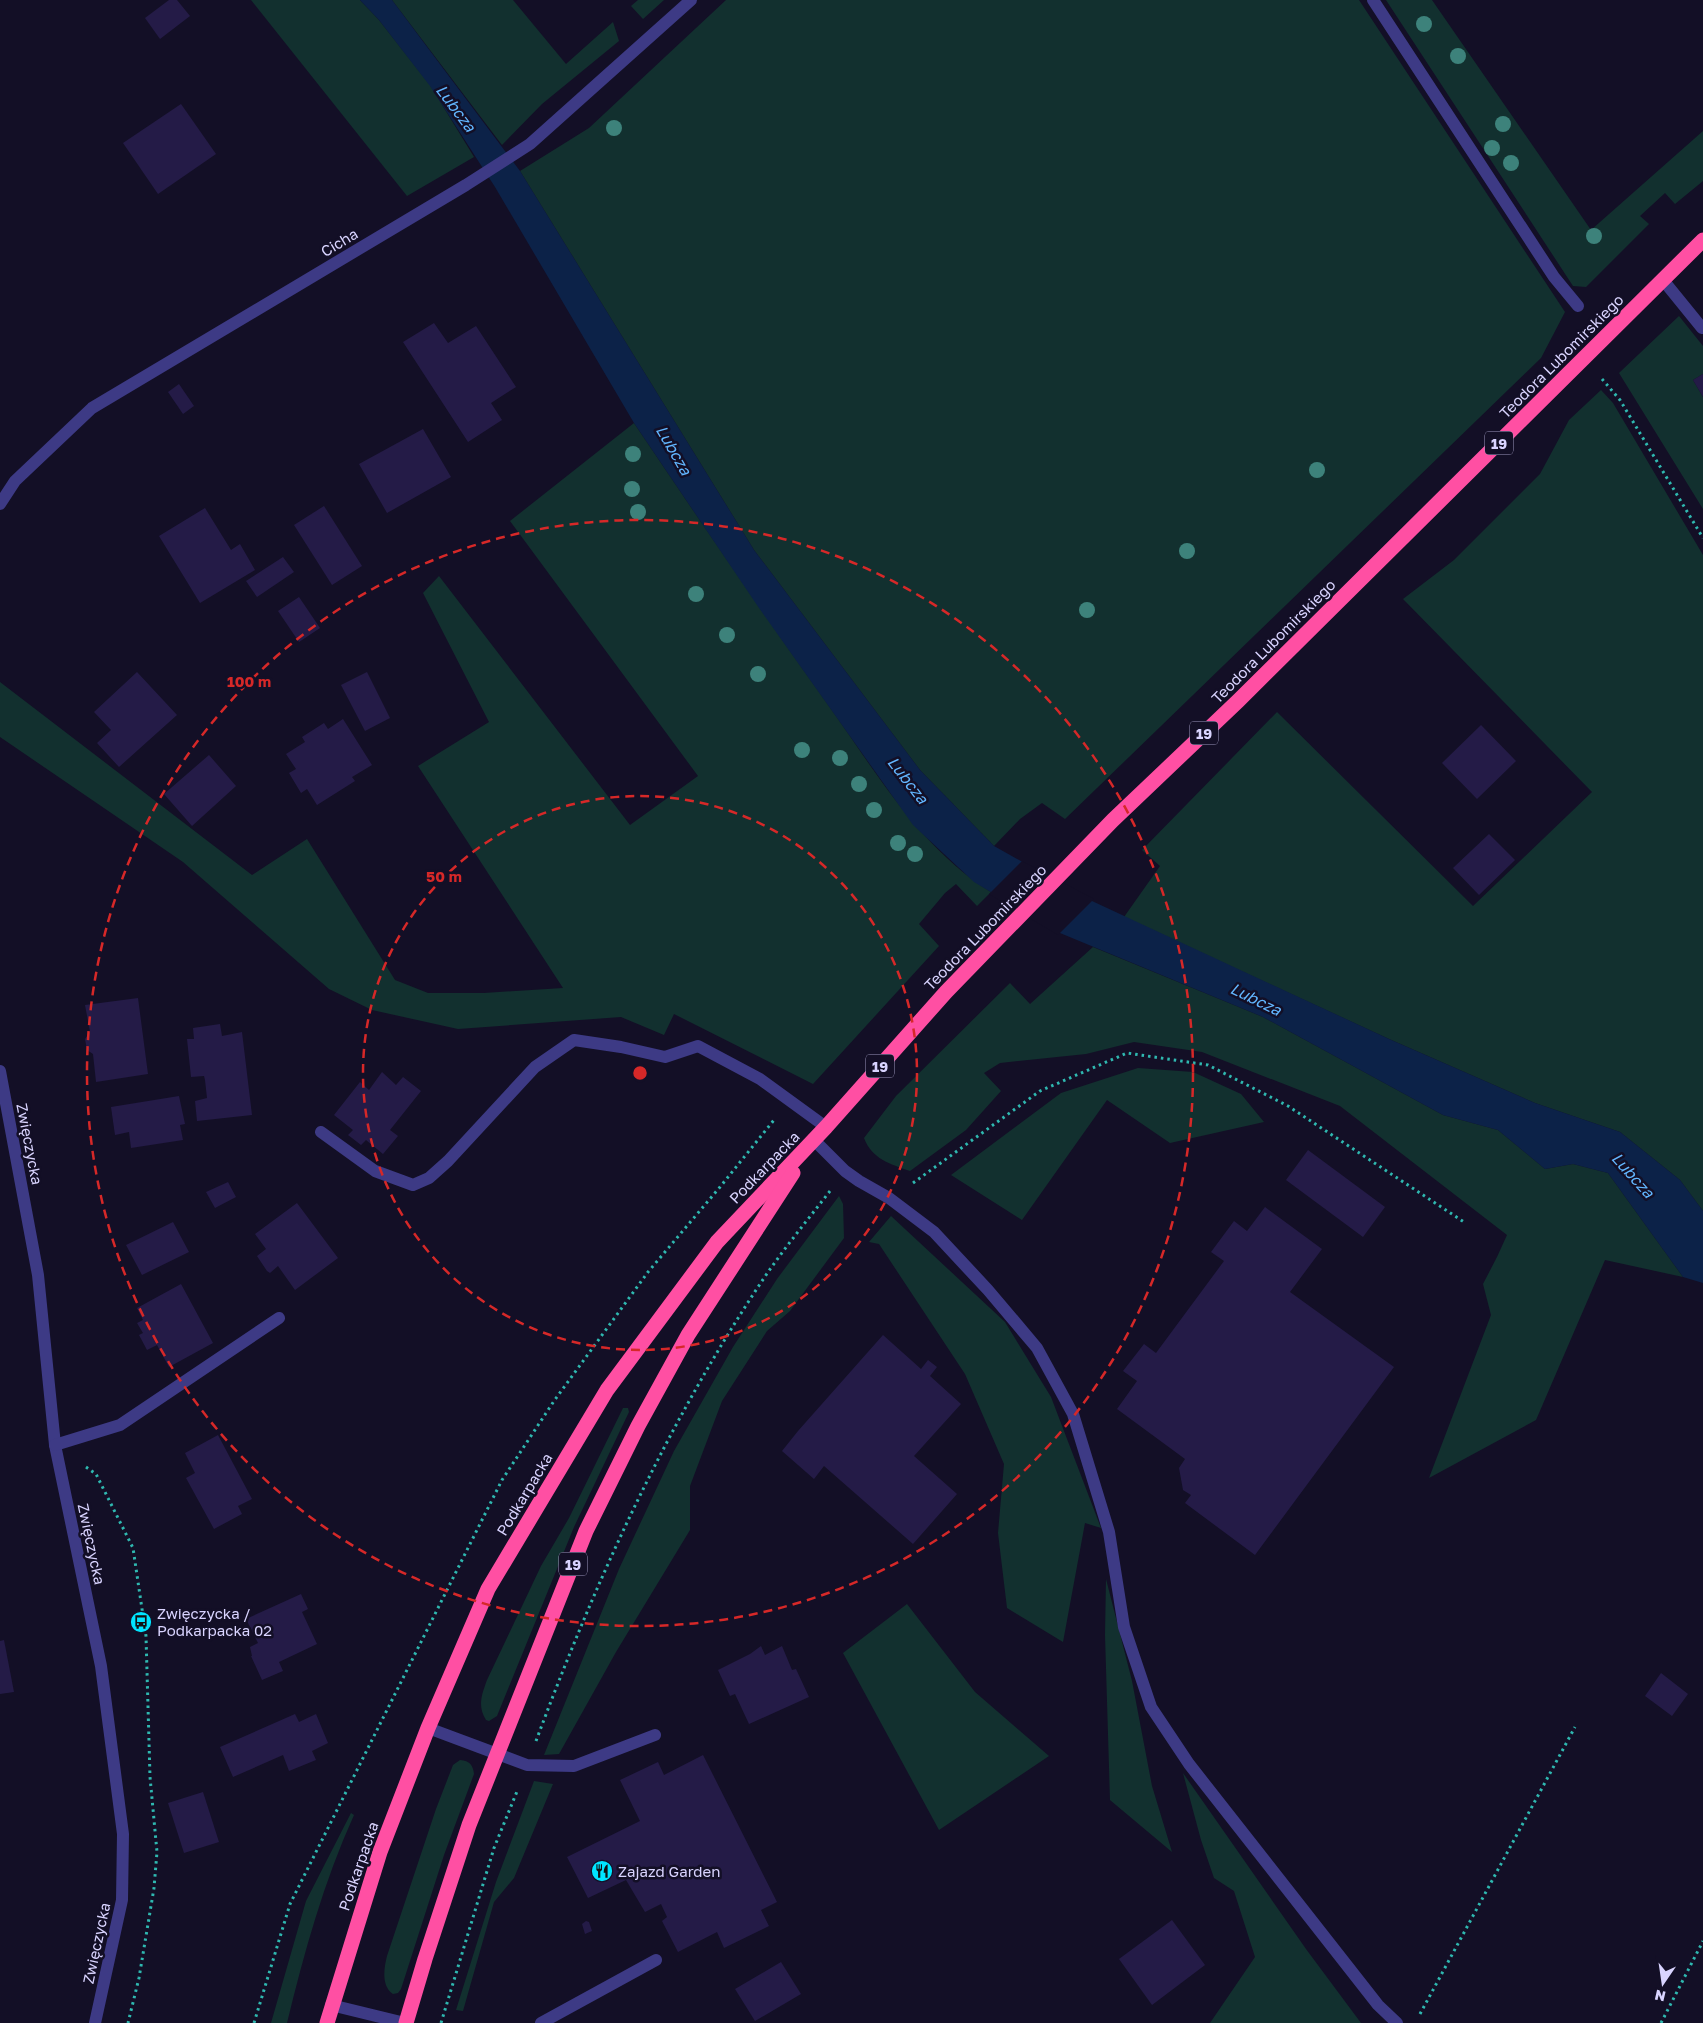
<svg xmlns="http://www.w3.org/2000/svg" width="1703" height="2023" font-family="'Golos Text',sans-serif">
	<rect width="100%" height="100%" fill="#130f26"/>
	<g fill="#12302f">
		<polygon points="251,0 360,0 379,20 430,85 474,157 407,196"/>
		<polygon points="392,0 513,0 566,64 613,22 619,41 542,104 502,145"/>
		<polygon points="638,0 664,0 643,19 631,6"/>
		<polygon points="726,0 1359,0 1565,312 1541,358 1065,819 1042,803 1020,819 994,846 920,770 754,550 520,171 589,128"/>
		<polygon points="1386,0 1432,0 1591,230 1703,131 1703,181 1675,204 1665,193 1640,216 1649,224 1586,287 1573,286"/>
		<polygon points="1679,316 1703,346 1703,374 1693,380 1703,397 1703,509 1619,373"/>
		<polygon points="1601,390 1613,403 1703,555 1703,1211 1680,1180 1620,1132 1535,1103 1389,1039 1124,917 1160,866 1142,850 1277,712 1473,906 1592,792 1403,599 1454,560 1540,474 1569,420"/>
		<path d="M634,423C698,518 762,612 829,706C875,771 921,849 991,892L977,906L956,884L945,893L919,924L939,946L813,1084L674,1014L664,1035L621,1017L458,1029L372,1010L329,989L183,862L0,737V682L252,875L307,839L395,980L428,993H484L563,988L418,766L489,722L423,593L439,576L630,825L698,776L510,521Z"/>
		<path d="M1093,947L1263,1017L1443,1115L1498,1130L1545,1169L1573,1164L1608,1173L1683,1277L1605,1260L1536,1420L1429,1478L1491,1315L1483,1284L1497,1257L1507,1235L1340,1106L1202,1052L1134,1042L1086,1054L1000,1063L984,1073L1001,1091L966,1130L910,1171C890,1164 872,1159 864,1138L896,1096L1010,983L1030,1004Z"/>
		<polygon points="1138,1068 1193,1072 1241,1094 1264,1122 1170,1143 1107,1100 1022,1220 951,1175 1061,1093"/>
		<polygon points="839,1196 843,1204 844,1238 790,1311 767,1331 722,1401 690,1486 690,1530 616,1652 559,1754 544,1755 619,1569 674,1451 733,1347 777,1279"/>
		<polygon points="891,1216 1005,1322 1051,1397 1101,1528 1085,1523 1063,1642 1007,1608 998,1533 1004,1464 965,1374 879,1244 869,1242"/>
		<path d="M623,1408H628L629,1412L574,1527L497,1716L489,1721L486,1720C477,1706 482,1694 487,1680L541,1566L569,1518Z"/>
		<polygon points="1106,1579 1132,1681 1152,1786 1172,1852 1110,1800 1105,1635"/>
		<polygon points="907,1604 975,1692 1049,1756 939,1830 843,1653"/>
		<path d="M460,1760C470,1761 473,1765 474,1774L444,1855L401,1989L398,1993L393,1994C381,1986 384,1968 387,1956L436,1809L453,1765Z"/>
		<polygon points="1183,1773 1306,1949 1361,2023 1210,2023 1255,1957 1234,1891 1214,1878 1201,1840"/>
		<polygon points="534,1781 553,1784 514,1878 494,1902 463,2011 456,2010 496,1882"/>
		<path d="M351,1813L354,1815C324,1881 304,1953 287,2023H271L306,1901Z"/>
	</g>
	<polygon fill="#0c2248" points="360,0 392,0 520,171 754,550 920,770 994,846 1092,901 1389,1039 1535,1103 1620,1132 1680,1180 1703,1211 1703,1283 1683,1277 1608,1173 1573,1164 1545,1169 1498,1130 1443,1115 1263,1017 1060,933 974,882 913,825 759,608 634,423 495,187 430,86 379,20"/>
	<polygon fill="#130f26" points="1022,861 1094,899 1058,935 989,894"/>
	<g fill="#241b47">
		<polygon points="169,0 177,0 190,16 160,39 145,18"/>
		<polygon points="181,104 216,154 158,194 123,143"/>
		<polygon points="434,323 448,343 476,326 516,387 491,403 502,420 468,442 403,342"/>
		<polygon points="1703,374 1703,397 1693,380"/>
		<polygon points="179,384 194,406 183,414 168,392"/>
		<polygon points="423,429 451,477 387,513 359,464"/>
		<polygon points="324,506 362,566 332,585 294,525"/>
		<polygon points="205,508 231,550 240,544 255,570 200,603 159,536"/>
		<polygon points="283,557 294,572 257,597 246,581"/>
		<polygon points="299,597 320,628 299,642 278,611"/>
		<polygon points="137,672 177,715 119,767 97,743 111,730 94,712"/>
		<polygon points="367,672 390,718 365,731 341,685"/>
		<polygon points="343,719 372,765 352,777 355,781 317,805 307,789 301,793 289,773 296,769 286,754 305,742 302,737 324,723 328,729"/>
		<polygon points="1481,725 1516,761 1477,799 1442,763"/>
		<polygon points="209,755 236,786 192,826 164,794"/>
		<polygon points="1489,834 1515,860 1479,895 1453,868"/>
		<polygon points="138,998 148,1074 96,1082 93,1054 87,1050 85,1039 90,1032 85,1005"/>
		<polygon points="220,1024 222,1036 242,1032 252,1115 197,1121 195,1101 207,1098 205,1080 204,1076 191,1077 187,1039 194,1039 193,1028"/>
		<polygon points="382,1072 396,1085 403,1077 421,1091 390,1130 398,1136 383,1154 366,1140 361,1145 352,1138 348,1135 353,1130 334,1115 360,1082 369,1090"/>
		<polygon points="179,1096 185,1124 180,1125 183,1140 131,1148 129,1132 115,1135 111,1107"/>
		<polygon points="1308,1150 1385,1207 1363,1237 1286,1180"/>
		<polygon points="228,1182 236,1197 215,1208 206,1192"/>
		<polygon points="297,1203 338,1258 295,1290 278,1266 270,1273 267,1271 257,1256 266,1249 255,1234"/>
		<polygon points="1265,1207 1322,1249 1290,1292 1394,1367 1255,1555 1185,1503 1191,1495 1183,1490 1179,1468 1185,1459 1117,1409 1137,1381 1123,1371 1144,1344 1156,1353 1224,1261 1211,1252 1234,1221 1247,1231"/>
		<polygon points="173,1222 189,1252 142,1275 126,1245"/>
		<polygon points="181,1284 213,1343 169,1367 157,1345 147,1350 139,1335 143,1333 137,1323 143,1320 137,1308"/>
		<polygon points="883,1335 921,1369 928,1360 937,1367 930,1376 961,1404 914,1456 957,1494 913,1544 824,1466 814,1479 782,1451 798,1431"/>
		<polygon points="218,1435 252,1499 238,1506 242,1514 214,1529 186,1478 195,1473 185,1453"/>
		<polygon points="301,1594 308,1609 302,1612 317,1644 279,1662 283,1671 262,1680 251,1656 252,1656 250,1647 258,1643 246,1619"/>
		<polygon points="4,1640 14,1692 0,1694 0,1641"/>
		<polygon points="761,1646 765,1655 782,1646 792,1670 796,1669 809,1697 749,1724 735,1694 730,1696 718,1670 750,1654"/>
		<polygon points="1661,1673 1688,1694 1672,1716 1645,1696"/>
		<polygon points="295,1714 299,1722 316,1714 328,1743 312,1751 316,1760 289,1771 283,1755 233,1777 220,1747"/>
		<polygon points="703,1755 777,1902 761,1910 769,1926 724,1948 717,1932 678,1952 662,1921 667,1917 661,1904 645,1912 626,1880 588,1898 567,1857 640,1821 620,1780 658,1762 664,1775"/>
		<polygon points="203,1792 219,1842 184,1853 168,1803"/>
		<polygon points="1172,1920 1205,1965 1152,2005 1119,1959"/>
		<polygon points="586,1921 589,1922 592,1931 585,1934 582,1924"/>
		<polygon points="781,1962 801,1994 755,2021 735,1989"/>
	</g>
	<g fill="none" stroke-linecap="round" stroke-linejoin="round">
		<g stroke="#2fb8b0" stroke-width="3" stroke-dasharray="2.5 4" stroke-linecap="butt">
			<polyline points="1602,379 1620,400 1703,538"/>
			<polyline points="913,1183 1040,1091 1127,1053 1208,1065 1288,1106 1464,1222"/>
			<polyline points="86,1467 96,1474 133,1548 146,1636 150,1777 157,1852 154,1888 139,1978 128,2023"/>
			<path d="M536,1741C595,1582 666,1426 760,1284C781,1252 806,1222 830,1191"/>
			<polyline points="1420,2014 1575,1727"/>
			<polyline points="254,2023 290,1904 502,1480 554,1401 648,1272 720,1187 774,1120"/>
			<polyline points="441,2023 494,1848 518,1789"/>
			<polyline points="1661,2023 1703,1941"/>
		</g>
		<g stroke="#3d3a85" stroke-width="12">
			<polyline points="1373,0 1554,277 1578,306"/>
			<polyline points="1663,280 1702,328"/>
			<polyline points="0,504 15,481 92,408 466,185 530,144 691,0"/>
			<polyline points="0,1071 38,1275 55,1445 101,1666 123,1834 122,1900 95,2023"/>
			<polyline points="321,1132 375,1171 413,1185 429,1178 448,1161 535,1067 574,1040 621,1047 665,1057 698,1046 760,1079 826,1127"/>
			<polyline points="814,1140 845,1171 859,1181 889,1198 934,1232 988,1290 1037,1348 1073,1414 1109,1532 1124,1627 1151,1707 1189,1764 1378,2005 1397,2023"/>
			<polyline points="55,1445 120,1425 279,1318"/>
			<polyline points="428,1728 527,1765 574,1766 655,1735"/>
			<polyline points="331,2005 405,2023"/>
			<polyline points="541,2023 656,1960"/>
		</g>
		<g stroke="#ff4fa3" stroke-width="15">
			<polyline points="327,2023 380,1852 428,1728 488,1589 607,1390 717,1242 826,1127 946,992 1113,820 1238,701 1703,240"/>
			<polyline points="406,2023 425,1959 469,1825 586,1531 638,1426 688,1335 793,1173"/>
		</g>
	</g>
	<g fill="#3d827b">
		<circle cx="1424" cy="24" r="8"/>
		<circle cx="1458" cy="56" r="8"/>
		<circle cx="1503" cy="124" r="8"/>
		<circle cx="614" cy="128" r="8"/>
		<circle cx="1492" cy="148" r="8"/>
		<circle cx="1511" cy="163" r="8"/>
		<circle cx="1594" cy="236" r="8"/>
		<circle cx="633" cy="454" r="8"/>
		<circle cx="1317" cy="470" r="8"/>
		<circle cx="632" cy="489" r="8"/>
		<circle cx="638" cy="512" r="8"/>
		<circle cx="1187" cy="551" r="8"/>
		<circle cx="696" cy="594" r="8"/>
		<circle cx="1087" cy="610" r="8"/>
		<circle cx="727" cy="635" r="8"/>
		<circle cx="758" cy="674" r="8"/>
		<circle cx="802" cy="750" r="8"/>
		<circle cx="840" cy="758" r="8"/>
		<circle cx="859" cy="784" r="8"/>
		<circle cx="874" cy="810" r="8"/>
		<circle cx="898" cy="843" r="8"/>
		<circle cx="915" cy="854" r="8"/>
	</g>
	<g fill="none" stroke="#d62828" stroke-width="2.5" stroke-dasharray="9 6">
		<circle cx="640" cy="1073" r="277"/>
		<circle cx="640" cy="1073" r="553"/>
	</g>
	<defs>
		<g id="bus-disc" transform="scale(1.125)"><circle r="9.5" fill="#00e5ff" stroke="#130f26"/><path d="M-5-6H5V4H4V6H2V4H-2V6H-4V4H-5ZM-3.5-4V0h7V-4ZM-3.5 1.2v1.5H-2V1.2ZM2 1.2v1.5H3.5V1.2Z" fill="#111"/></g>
		<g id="restaurant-disc" transform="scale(1.125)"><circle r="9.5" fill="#00e5ff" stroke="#130f26"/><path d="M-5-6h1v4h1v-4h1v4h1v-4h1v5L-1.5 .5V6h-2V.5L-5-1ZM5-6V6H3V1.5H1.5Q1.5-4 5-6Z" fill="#111"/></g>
	</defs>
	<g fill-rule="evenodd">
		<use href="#bus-disc" x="141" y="1622"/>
		<use href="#restaurant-disc" x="602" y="1871"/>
	</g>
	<g text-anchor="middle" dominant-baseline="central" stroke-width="5" stroke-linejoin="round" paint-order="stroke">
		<g fill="#130f26" stroke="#9e99be" stroke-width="1">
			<rect x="1485" y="431.5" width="28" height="23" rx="4"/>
			<rect x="1190" y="721.5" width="28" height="23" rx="4"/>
			<rect x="866" y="1054.5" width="28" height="23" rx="4"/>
			<rect x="559" y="1552.5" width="28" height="23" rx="4"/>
		</g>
		<g font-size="14" font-weight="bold" fill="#d9d4ff">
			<text x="1499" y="443">19</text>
			<text x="1204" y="733">19</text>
			<text x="880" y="1066">19</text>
			<text x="573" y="1564">19</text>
		</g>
		<g font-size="15" fill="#d9d4ff" stroke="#130f26">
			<text transform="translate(339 242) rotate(-31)">Cicha</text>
			<text transform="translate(1561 356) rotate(-45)">Teodora Lubomirskiego</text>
			<text transform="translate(1273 641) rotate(-45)">Teodora Lubomirskiego</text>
			<text transform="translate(985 927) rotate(-46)">Teodora Lubomirskiego</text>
			<text transform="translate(30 1144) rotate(79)">Zwięczycka</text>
			<text transform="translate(764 1167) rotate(-46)">Podkarpacka</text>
			<text transform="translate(524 1494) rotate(-59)">Podkarpacka</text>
			<text transform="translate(92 1544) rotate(78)">Zwięczycka</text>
			<text transform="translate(358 1866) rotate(-71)">Podkarpacka</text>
			<text transform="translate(96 1943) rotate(-78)">Zwięczycka</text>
		</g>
		<g font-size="15" fill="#d9d4ff" stroke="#130f26" text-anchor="start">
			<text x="157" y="1613">Zwięczycka /<tspan x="157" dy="17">Podkarpacka 02</tspan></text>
			<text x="618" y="1871">Zajazd Garden</text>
		</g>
		<g font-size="16" font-style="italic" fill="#62b6ff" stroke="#130f26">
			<text transform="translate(456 108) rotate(53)">Lubcza</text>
			<text transform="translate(674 450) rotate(60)">Lubcza</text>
			<text transform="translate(908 780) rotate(52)">Lubcza</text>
			<text transform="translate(1256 999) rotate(26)">Lubcza</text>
			<text transform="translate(1633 1175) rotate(48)">Lubcza</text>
		</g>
	</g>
	<circle cx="640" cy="1073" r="8" fill="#d62828" stroke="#130f26" stroke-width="2.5"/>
	<g font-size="15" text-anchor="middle" font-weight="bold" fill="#d62828" stroke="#130f26" stroke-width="5" stroke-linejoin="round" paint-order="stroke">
		<text x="249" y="687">100 m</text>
		<text x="444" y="882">50 m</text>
	</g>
	<g transform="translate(1663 1983) rotate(193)" stroke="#130f26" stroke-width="4" paint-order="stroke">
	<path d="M0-4L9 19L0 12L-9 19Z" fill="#d9d4ff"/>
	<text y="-8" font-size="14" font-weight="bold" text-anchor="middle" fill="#d9d4ff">N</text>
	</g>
</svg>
